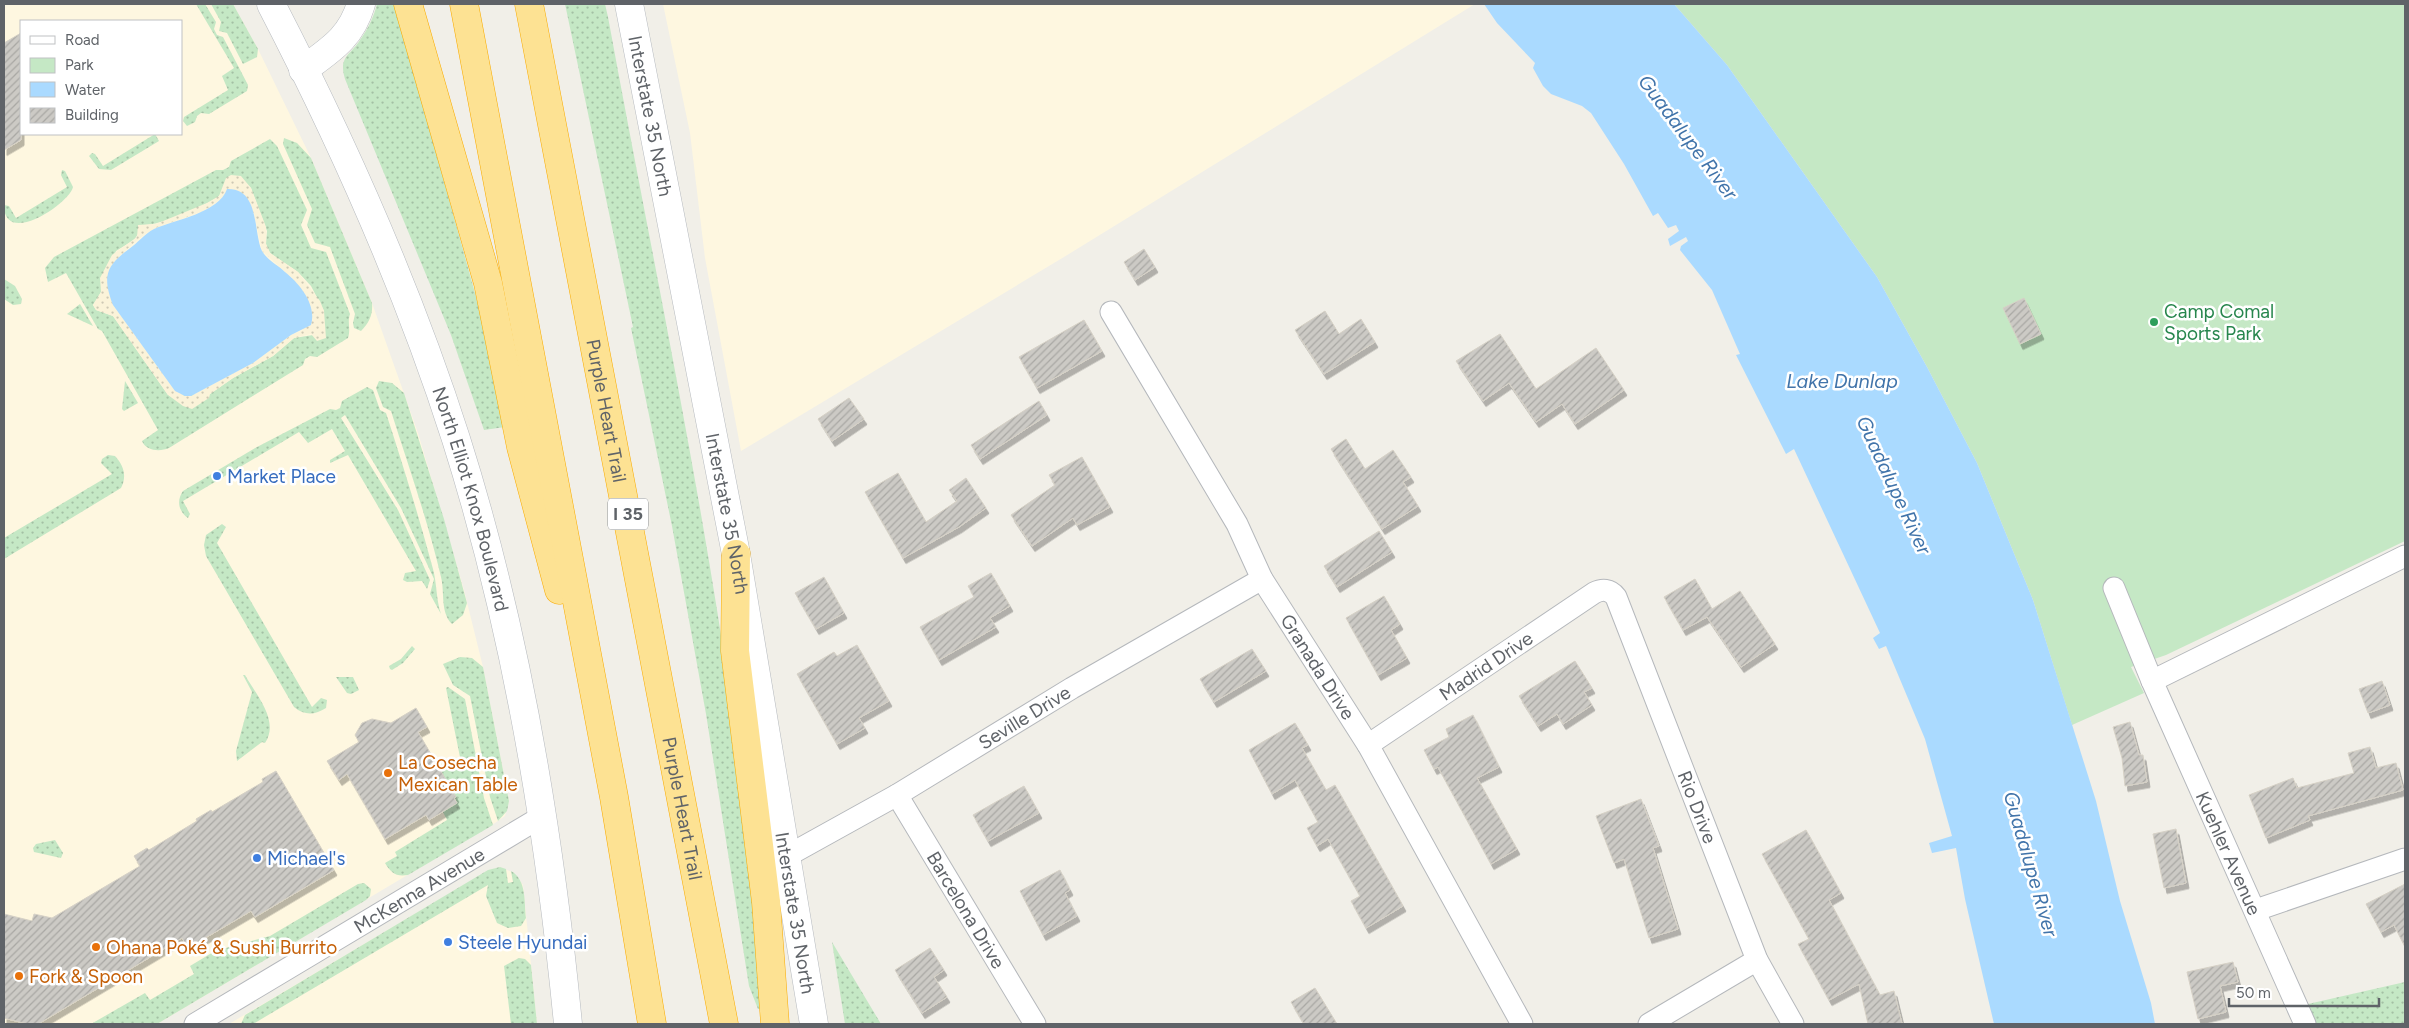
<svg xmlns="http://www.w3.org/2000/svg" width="2409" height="1028" font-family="Figtree,sans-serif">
	<defs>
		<pattern id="grass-dots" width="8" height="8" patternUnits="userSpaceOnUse" patternTransform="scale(1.25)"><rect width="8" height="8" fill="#c5e8c5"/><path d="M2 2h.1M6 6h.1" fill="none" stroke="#a3c0a4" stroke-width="1.8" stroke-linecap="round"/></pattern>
		<pattern id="sand-dots" width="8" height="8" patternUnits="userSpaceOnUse" patternTransform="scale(1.25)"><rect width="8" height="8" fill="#fbf3d9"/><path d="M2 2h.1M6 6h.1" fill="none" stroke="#cec8b4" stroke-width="1.8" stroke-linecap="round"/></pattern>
		<pattern id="building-hatch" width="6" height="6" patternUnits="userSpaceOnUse" patternTransform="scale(1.25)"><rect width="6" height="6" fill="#cccac5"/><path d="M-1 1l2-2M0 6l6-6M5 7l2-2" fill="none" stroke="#a9a8a4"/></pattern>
		<filter id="shadow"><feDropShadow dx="3" dy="5.5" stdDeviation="0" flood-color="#0004"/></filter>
	</defs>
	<rect width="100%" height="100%" fill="#f1efe8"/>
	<g fill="#fef7e0" fill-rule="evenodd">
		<path d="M4,4H233L258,49L311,158L372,303L418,433L464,590L483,667L509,801L505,816L495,823L157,1024H4ZM21,21H181V134H21Z"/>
		<polygon points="663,4 1475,4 1064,257 741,451 705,258 690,133"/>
		<polygon points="500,867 514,873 523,885 537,1024 229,1024 489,870"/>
	</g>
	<g fill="url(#grass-dots)" fill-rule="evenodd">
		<polygon points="196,4 205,4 216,22 214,29 217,35 223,37 248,85 247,91 209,114 201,113 197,116 195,122 187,126 183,121 184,117 228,90 222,76 234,68"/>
		<polygon points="211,4 233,4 258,49 257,57 243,64 227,33 219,31 221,22"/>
		<path d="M377,4H395L483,322L505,427L484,430L451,335L345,79C338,56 351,55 360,40C368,29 374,16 377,4Z"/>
		<path d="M565,4H605L608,17C651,252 701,486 734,723C748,818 754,913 762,1009H758L749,986L706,714L672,526L631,328L633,327Z"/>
		<polygon points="155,134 159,141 111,170 99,169 89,156 92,153 95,154 103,166"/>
		<path d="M284,138L297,143L311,158L372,303C373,315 369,323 361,331L354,328L353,323L355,314L330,247L315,243L307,225L312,209L283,144Z"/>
		<path d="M270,139L277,146L307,210L301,225L311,248L326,252L350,314C347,323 351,329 348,338L317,357L310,356L305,359L303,365L169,448C160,452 146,451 142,441L158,430L102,331L98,329L66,273L48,282L45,268L54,257L216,170H223L229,167L231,161ZM239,176L251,188L267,231L266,244L270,253L298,272L311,286L324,311L313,335L294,338L273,356L233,378L210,394L168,395L113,316L96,310L93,305L101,292L116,251L134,240L144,225C161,225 208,206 220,195C226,189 229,179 239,176Z"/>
		<path d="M62,170L65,171L73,187C70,203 4,248 4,205L9,206L16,218L67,187L61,175Z"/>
		<polygon points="4,279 15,286 22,299 21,304 13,305 4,299"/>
		<polygon points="80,304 93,326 67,314"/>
		<polygon points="125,381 138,403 124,411 122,409"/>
		<path d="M379,381L392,383L404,393L444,519L467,603L463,615L452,624C440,612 445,593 441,577C428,521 408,465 391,411L383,407L376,388Z"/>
		<path d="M367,387L373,390L380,410L386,413C403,465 419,517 433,569C437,584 436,599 441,614L430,594L434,579L401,508L345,415L341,418L398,510L430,580L427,589L422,581L407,582L403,580L405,573L416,571L348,455L330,463V460L345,451L332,429L308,443L299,432L183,501L190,514L188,518C179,512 176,501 183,491L257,447L330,409L336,410L340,408L342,401Z"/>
		<path d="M108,455L115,456C124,466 127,476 121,488L4,559V538L112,474L101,463L102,459Z"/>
		<path d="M222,524L226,527L217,543L312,707L321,698L327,700L326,708C315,715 305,716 294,707L206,556L204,545L206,535Z"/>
		<polygon points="412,646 415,649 403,663 392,670 390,669 389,666 401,659"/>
		<polygon points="460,657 472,658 483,667 509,801 507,811 498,821 490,797 470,696 453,685 443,664"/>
		<path d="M243,675H245C256,695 280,721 265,743L262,742L237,761L236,751L252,692Z"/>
		<polygon points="336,677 353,677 359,690 351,694 347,693"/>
		<path d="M448,687L465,699L484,798L493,825L408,875C396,877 391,873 385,863L397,856L395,852L447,820L440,806L456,797L441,772L461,762L446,688Z"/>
		<polygon points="55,840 63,853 61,858 34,852 33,848 36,844"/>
		<path d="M500,867L506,869L508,883L513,882L511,871C527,880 524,902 526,918L521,926L508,928L497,923L486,896L488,885L253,1024H241L245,1015L488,870Z"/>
		<polygon points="364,883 371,889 370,896 366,900 157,1024 91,1024 145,993 150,1000 194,974 190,966 215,951 270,936 358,884"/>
		<polygon points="832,942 881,1024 845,1024"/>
		<polygon points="519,958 525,959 531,965 537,1024 511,1024 504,966"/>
		<polygon points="2405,982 2405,1024 2316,1024 2308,1004"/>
	</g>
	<path fill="url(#sand-dots)" fill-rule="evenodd" d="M231,175L241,176L251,188L266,227V244L270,253L298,272L320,301L324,311L326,338L317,341L311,334L294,338L273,356L233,378L210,394L209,398L192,409L183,406L168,395L113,316L96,310L93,305L101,292L100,278L112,255L137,237L138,225L156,224L207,203L219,196L226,178ZM225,194L254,213L262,251L292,278L303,330L291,335L253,363L191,396H185L175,391L113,305L109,270C117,257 139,237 152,230C176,218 207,216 225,194Z"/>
	<polygon fill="#c5e8c5" points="1674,4 2405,4 2405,541 2166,655 2131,667 2144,693 2072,725 2033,600 1977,463 1927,367 1877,277 1727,65"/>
	<g fill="#aadaff">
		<polygon points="1484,4 1674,4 1727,65 1877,277 1927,367 1977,463 2033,600 2096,801 2120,901 2151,1003 2155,1024 1994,1024 1965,899 1956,848 1932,853 1929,843 1952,836 1925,739 1886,646 1879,649 1873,638 1880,633 1794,449 1786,454 1736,355 1740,354 1712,290 1680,250 1681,246 1688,241 1686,237 1670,246 1668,239 1679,231 1676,225 1668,228 1658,213 1653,216 1624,164 1591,113 1582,106 1551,94 1543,86 1533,68 1535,63 1497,23"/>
		<path d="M227,189C260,188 253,232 262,251C267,260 278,265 285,272C300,284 317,305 311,325L291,335L253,363L191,396H185L175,391L113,305C102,276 106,266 129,249C138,243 144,234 154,229C174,220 219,213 227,189Z"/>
	</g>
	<g fill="url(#building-hatch)" stroke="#d6d1c6" filter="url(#shadow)">
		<polygon points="21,33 21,140 4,150 4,43"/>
		<polygon points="1144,249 1155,267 1135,280 1124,262"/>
		<polygon points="2024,298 2041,334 2020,344 2003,308"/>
		<polygon points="1325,311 1339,334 1361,319 1375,342 1324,374 1295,330"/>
		<polygon points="1084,320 1102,351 1037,388 1019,357"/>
		<polygon points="1500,334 1536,389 1596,348 1624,390 1575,424 1562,404 1536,422 1509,383 1483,401 1456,361"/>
		<polygon points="849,398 864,419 832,441 818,419"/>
		<polygon points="1039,401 1047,415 980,459 971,445"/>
		<polygon points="1346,439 1365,469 1393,450 1411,477 1403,482 1418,506 1382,529 1331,449"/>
		<polygon points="1082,457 1110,507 1077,525 1073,518 1032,546 1011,515 1055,485 1049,475"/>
		<polygon points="898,473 926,522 957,501 949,490 966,478 986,508 959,527 903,558 865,492"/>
		<polygon points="1379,531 1392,552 1337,587 1324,566"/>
		<polygon points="991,573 1010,606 990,618 996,627 939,660 920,627 974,597 968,586"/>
		<polygon points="824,577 844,613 816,629 795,593"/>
		<polygon points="1695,579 1712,609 1740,591 1775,644 1741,667 1707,617 1683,630 1664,597"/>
		<polygon points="1384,596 1400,624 1391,630 1407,658 1378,675 1346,618"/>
		<polygon points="857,645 889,701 859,718 865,728 837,744 797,674 834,652 837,656"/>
		<polygon points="1252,649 1266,671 1214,702 1200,679"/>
		<polygon points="1575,661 1592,688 1584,692 1592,705 1563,724 1557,714 1538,726 1519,696"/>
		<polygon points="2382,681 2390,705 2368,713 2359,689"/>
		<polygon points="416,708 427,727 418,732 456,797 454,798 457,803 429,820 426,815 385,839 347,774 339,780 327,761 359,742 355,735 362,723 372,719 391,723"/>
		<polygon points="1473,715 1499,767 1477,778 1517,849 1491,864 1438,767 1434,769 1424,750 1449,737 1446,729"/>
		<polygon points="2130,722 2139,755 2143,755 2147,782 2125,786 2122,758 2113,727"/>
		<polygon points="1295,723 1308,745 1302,748 1326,790 1335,785 1403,906 1366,928 1351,901 1360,896 1328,839 1317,846 1307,828 1318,822 1295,780 1272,794 1249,750"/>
		<polygon points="2370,747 2376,768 2396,763 2403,790 2308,816 2310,820 2266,838 2249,795 2293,778 2297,788 2354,773 2348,753"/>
		<polygon points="276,771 334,870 255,917 251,911 188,948 182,938 38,1024 28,1024 4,1018 4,914 32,921 34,914 52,918 140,866 134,856 147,848 149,850 197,821 196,819 211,810 212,812 263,782 262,779"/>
		<polygon points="1024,786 1039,813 988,841 973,815"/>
		<polygon points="1641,799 1659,846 1653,848 1678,929 1649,938 1624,859 1614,863 1596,816"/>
		<polygon points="2176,829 2186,883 2164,888 2153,834"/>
		<polygon points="1806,830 1841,893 1829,900 1880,995 1894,991 1902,1024 1868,1024 1859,984 1829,1000 1798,944 1809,939 1762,854"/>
		<polygon points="1060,870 1070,890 1065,893 1077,916 1043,935 1020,891"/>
		<polygon points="2405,884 2405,947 2394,925 2381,932 2366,904"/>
		<polygon points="930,948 944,970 934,977 947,997 922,1013 895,970"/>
		<polygon points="2233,962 2238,982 2220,986 2226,1012 2198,1019 2187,972"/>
		<polygon points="1315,988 1337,1024 1304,1024 1291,1002"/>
	</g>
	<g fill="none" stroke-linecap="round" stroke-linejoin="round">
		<g stroke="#b5b8bc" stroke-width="23">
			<g id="street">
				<path id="s1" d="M1111,312L1237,524L1262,579L1368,745L1522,1024"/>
				<path id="s2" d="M2114,588L2152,681L2305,1024"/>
				<polyline points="2152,681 2405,556"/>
				<path id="s3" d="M1368,745L1594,593C1602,589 1610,589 1616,597L1757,960L1793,1024"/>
				<path id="s4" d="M897,795L1035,1024"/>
				<path id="s5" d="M787,856L897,795L1072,688L1262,579"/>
				<polyline points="2256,910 2405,859"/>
				<path id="s6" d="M195,1024L541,817"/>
				<polyline points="1649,1024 1757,960"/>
			</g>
		</g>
		<g stroke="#b6babf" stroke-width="29">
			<g id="secondary">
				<path id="s7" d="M271,4C342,141 409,292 456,439C516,628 549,827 568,1024"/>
				<path id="s8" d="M629,4L736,554L814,1024"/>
				<path d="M303,70C330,50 351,38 361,4"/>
			</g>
		</g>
		<g stroke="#f9ab00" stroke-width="29">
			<g id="highway">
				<polyline points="408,4 488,283 521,447 559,590"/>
				<polyline points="464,4 614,797 652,1024"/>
				<path id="s9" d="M529,4L724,1024"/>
				<polyline points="736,554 735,651 766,902 775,1024"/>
			</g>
		</g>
		<use href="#street" stroke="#fff" stroke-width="21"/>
		<use href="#secondary" stroke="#fff" stroke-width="28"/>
		<use href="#highway" stroke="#fde293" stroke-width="28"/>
	</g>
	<circle fill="#2e9e5b" stroke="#fff" stroke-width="2" cx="2154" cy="322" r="5"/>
	<g fill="#3f7fe0" stroke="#fff" stroke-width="2">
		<circle cx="217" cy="476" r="5"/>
		<circle cx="257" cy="858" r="5"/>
		<circle cx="448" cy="942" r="5"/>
	</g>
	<g fill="#e8710a" stroke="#fff" stroke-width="2">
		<circle cx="388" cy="773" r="5"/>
		<circle cx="96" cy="947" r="5"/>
		<circle cx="19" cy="976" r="5"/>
	</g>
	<g text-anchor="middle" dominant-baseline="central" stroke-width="5" stroke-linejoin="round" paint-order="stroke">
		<rect fill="#fff" stroke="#8f9295" stroke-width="1" x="608" y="498.5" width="40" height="31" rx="4"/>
		<g font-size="18" font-weight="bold" fill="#5f6368">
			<text x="628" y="514">I 35</text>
		</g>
		<g font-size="19" fill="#5f6368" stroke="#fff">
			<text stroke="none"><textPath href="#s8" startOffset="114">Interstate 35 North</textPath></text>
			<text stroke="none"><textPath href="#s9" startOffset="414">Purple Heart Trail</textPath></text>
			<text stroke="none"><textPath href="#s7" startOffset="535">North Elliot Knox Boulevard</textPath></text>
			<text stroke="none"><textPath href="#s8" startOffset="519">Interstate 35 North</textPath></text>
			<text stroke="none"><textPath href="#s3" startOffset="142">Madrid Drive</textPath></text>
			<text stroke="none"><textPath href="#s1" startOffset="411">Granada Drive</textPath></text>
			<text stroke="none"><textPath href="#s5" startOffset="275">Seville Drive</textPath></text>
			<text stroke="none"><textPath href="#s3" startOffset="522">Rio Drive</textPath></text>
			<text stroke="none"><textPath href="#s9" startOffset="819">Purple Heart Trail</textPath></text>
			<text stroke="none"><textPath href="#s2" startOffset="289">Kuehler Avenue</textPath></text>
			<text stroke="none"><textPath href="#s6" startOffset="261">McKenna Avenue</textPath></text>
			<text stroke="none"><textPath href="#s4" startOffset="134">Barcelona Drive</textPath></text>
			<text stroke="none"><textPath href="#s8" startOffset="924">Interstate 35 North</textPath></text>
		</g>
		<g font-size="19" fill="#27864d" stroke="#fff" text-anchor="start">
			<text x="2164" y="311">Camp Comal<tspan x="2164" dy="22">Sports Park</tspan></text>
		</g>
		<g font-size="19" fill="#366cbe" stroke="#fff" text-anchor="start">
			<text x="227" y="476">Market Place</text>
			<text x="267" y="858">Michael's</text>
			<text x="458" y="942">Steele Hyundai</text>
		</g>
		<g font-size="19" fill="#c56008" stroke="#fff" text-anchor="start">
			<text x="398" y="762">La Cosecha<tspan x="398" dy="22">Mexican Table</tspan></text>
			<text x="106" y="947">Ohana Poké &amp; Sushi Burrito</text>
			<text x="29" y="976">Fork &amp; Spoon</text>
		</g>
		<g font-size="20" font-style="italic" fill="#4174aa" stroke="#fff">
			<text transform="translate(1688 137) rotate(53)">Guadalupe River</text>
			<text x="1842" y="381">Lake Dunlap</text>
			<text transform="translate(1894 485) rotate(65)">Guadalupe River</text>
			<text transform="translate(2031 864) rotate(74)">Guadalupe River</text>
		</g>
	</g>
	<rect width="2409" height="1028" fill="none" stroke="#5f6368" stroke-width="10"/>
	<rect x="20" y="20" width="162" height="115" fill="#ffffff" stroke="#bfc1c3"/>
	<rect x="30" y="36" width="25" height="8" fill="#ffffff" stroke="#bfc1c3"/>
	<text x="65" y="45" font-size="15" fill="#5f6368">Road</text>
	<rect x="30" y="58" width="25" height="15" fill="#c5e8c5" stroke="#bfc1c3"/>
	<text x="65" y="70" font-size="15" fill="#5f6368">Park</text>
	<rect x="30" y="82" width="25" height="15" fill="#aadaff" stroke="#bfc1c3"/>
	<text x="65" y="95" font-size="15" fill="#5f6368">Water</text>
	<rect x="30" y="108" width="25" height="15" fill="url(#building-hatch)" stroke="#bfc1c3"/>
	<text x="65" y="120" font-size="15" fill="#5f6368">Building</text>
	<path d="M2229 998v8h150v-8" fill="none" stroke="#5f6368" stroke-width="2.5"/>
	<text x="2236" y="998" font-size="15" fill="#5f6368" stroke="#ffffff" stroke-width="4" paint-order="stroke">50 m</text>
</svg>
